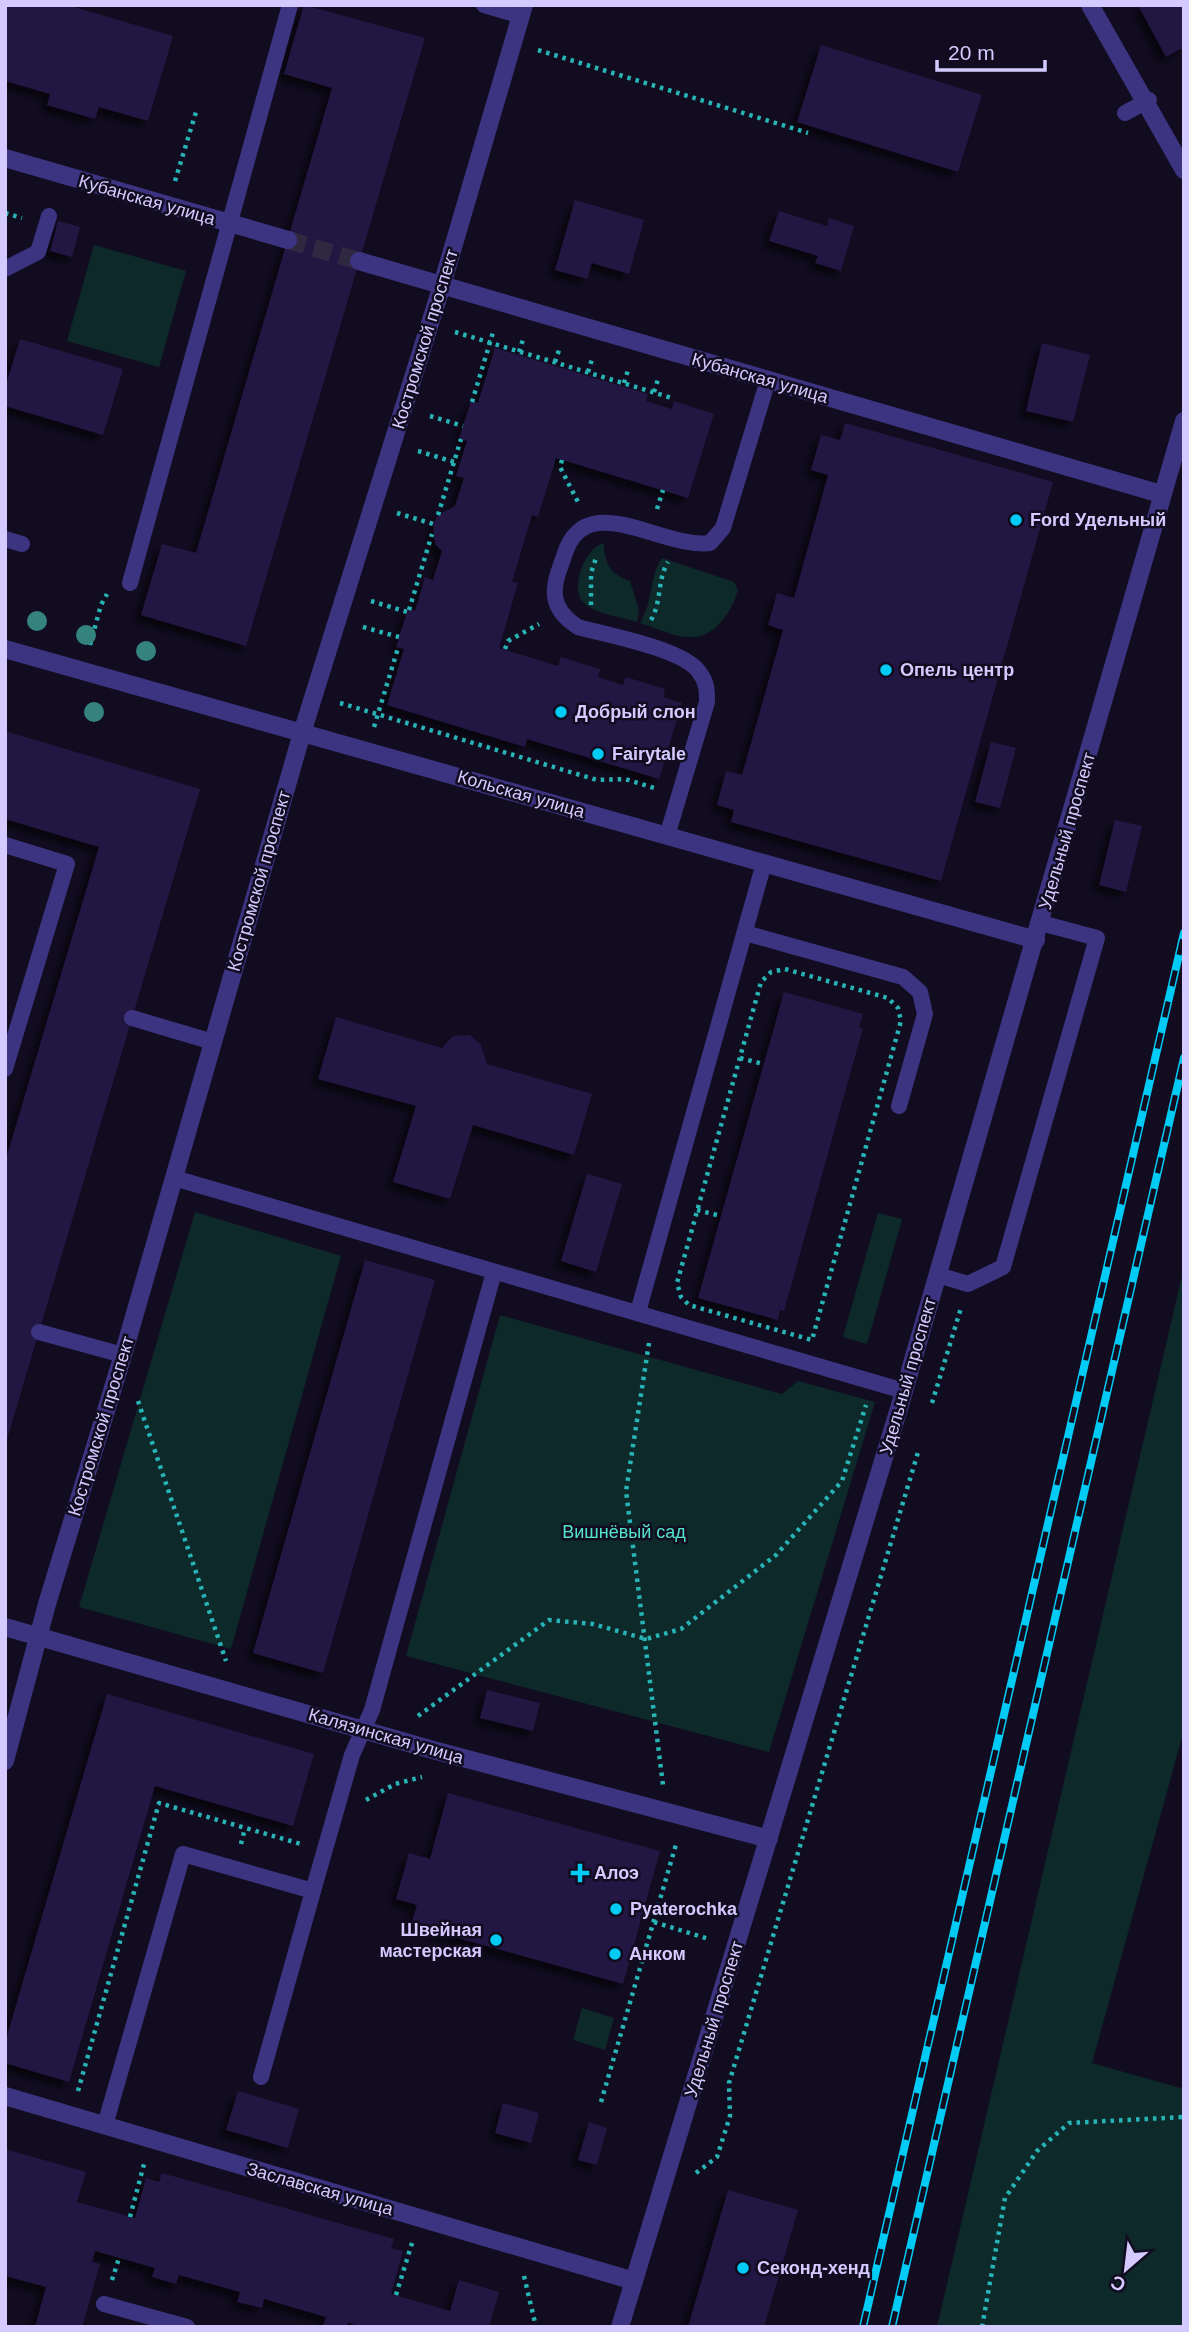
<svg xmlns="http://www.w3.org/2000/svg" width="1189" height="2332" font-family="Arial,sans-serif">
	<defs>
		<filter id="shadow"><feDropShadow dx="-6" dy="6" stdDeviation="3.5" flood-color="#0009"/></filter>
	</defs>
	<rect width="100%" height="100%" fill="#110c20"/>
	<g fill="#0e292a">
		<polygon points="94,245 186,271 159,367 67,341"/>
		<path d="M604,543C604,563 610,574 630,581L639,610L637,622C622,617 595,614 584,603C569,588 585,547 604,543Z"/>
		<path d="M662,558L734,582L738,590C732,611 715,639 689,637C673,637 655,627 640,623C654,600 649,576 662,558Z"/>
		<polygon points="195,1212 341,1256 231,1649 79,1607"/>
		<polygon points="878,1213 902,1219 867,1344 843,1337"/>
		<polygon points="1184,1267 1184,1730 1092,2063 1184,2089 1184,2327 937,2327"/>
		<polygon points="500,1315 782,1394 798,1381 875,1402 769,1752 406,1656"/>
		<polygon points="582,2008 614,2018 605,2050 573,2040"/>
	</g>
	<g fill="#231742" filter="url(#shadow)">
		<polygon points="5,5 67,5 173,36 148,121 99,107 95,119 47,105 50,94 5,81"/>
		<polygon points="304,5 425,38 246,646 141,615 162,544 196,553 332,88 284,74"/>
		<polygon points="1138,5 1181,5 1184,11 1184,47 1166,57"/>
		<polygon points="821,45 982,95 958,172 797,122"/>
		<polygon points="575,200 644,220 629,274 592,263 587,279 555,270"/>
		<polygon points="779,211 827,226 829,218 854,226 841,271 815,263 818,256 769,241"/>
		<polygon points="58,221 80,227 72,257 50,251"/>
		<polygon points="20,339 123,369 103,435 5,406 5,388"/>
		<polygon points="1042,343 1090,355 1073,422 1026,411"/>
		<polygon points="495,348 648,394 646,401 672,409 674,401 714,414 688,498 556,458 538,517 532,515 512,582 518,583 499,648 558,666 561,657 600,669 598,677 623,685 626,677 665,689 663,697 682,703 659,779 527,739 525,747 387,705 404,649 396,647 408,609 415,611 425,577 433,580 442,551 435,544 433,524 438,515 455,506 464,478 456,476 467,441 459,439 471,401 478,403"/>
		<polygon points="845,423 1053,482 941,881 731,822 734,810 717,805 726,771 742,775 783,630 768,625 777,593 794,598 828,475 811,470 821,435 840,440"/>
		<polygon points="5,731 200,789 6,1443 5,1162 99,847 5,819"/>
		<polygon points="991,742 1016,748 1000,808 975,802"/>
		<polygon points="1115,820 1142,826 1126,892 1099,885"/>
		<polygon points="784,992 863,1014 859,1027 863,1028 784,1311 780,1310 778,1320 698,1298"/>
		<polygon points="336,1017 442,1048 453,1036 470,1035 481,1045 487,1064 592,1094 574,1155 473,1125 450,1199 393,1182 416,1106 318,1079"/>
		<polygon points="587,1174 622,1184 596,1272 561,1261"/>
		<polygon points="365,1260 435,1280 323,1673 253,1653"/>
		<polygon points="487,1690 540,1703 533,1731 480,1718"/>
		<polygon points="107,1694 314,1754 293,1826 155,1786 69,2082 5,2063 5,2043"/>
		<polygon points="448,1793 660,1851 623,1984 411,1925 417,1905 396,1899 409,1853 430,1859"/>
		<polygon points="238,2091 299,2109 288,2148 226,2130"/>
		<polygon points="503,2103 539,2113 531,2143 495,2133"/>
		<polygon points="589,2122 607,2128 597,2165 578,2160"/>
		<polygon points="5,2149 86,2172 77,2202 135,2218 146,2178 159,2182 162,2173 394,2239 391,2248 403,2251 391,2294 450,2311 459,2280 499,2292 489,2327 363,2327 348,2323 347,2327 326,2327 323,2326 326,2317 264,2299 262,2308 237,2302 240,2292 179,2275 176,2284 152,2277 155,2268 95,2251 92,2262 100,2264 82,2327 35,2327 46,2287 5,2276"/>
		<polygon points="728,2190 798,2210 764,2327 688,2327"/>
	</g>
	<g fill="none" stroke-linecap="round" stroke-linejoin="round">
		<polyline stroke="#2e2841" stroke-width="18" stroke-dasharray="18 9" stroke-linecap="butt" points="288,240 359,261"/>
		<g stroke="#28b4b6" stroke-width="4.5" stroke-dasharray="3.5 5" stroke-linecap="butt">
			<polyline points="538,50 808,133"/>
			<polyline points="175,181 196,112"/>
			<polyline points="5,213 22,218"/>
			<polyline points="455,332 672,398"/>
			<polyline points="519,352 524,336"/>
			<polyline points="555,362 560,347"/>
			<polyline points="588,372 593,356"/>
			<polyline points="624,383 629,367"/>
			<polyline points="654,392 659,376"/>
			<polyline points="472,402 494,329"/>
			<polyline points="430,416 463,426"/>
			<polyline points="418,451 454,462"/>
			<polyline points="562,460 560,467 578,502"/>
			<polyline points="657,509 663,490"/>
			<polyline points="397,513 433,524"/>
			<polyline points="438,515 461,439"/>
			<polyline points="371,601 407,612"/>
			<polyline points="591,605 591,573 597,555"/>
			<polyline points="409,610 432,534"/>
			<path d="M651,620C662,601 657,580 668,562"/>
			<polyline points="363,627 399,637"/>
			<polyline points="90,645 101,605 107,594"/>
			<polyline points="505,649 508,641 539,624"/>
			<polyline points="340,703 597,780 625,779 654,788"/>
			<polyline points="374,727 398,648"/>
			<polygon points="785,969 888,998 898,1008 901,1021 812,1340 689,1305 681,1297 677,1283 761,982 771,972"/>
			<polyline points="740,1058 763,1064"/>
			<polyline points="697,1210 721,1216"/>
			<polyline points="649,1343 626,1491 663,1785"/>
			<polyline points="138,1401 226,1661"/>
			<polyline points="932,1403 961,1308"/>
			<polyline points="418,1716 549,1620 593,1624 646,1639 681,1629 776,1555 842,1481 866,1405"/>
			<polyline points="366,1800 395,1784 422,1777"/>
			<polyline points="241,1844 245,1828"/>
			<polyline points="654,1922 709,1939"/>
			<polyline points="78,2091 159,1803 301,1844"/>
			<polyline points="601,2102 677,1841"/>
			<polyline points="696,2173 717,2157 730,2116 729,2083 919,1449"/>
			<polyline points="130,2217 144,2164"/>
			<polyline points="524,2276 536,2327"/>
			<polyline points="112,2280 119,2258"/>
			<polyline points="396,2295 412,2243"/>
			<polyline points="982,2327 1005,2198 1037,2151 1069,2123 1184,2117"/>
		</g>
		<g stroke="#3d3481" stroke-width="16">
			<polyline points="484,5 521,16"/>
			<polyline points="1125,113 1149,100"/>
			<polyline points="5,269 38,252 49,216"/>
			<polyline points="5,539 22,544"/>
			<polyline points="130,583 290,5"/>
			<path d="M667,836L707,702C707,690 707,682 699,672C684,649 606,635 578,627C564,618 553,605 555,588C555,578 561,566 564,556C585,486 660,549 710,543L723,528L768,380"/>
			<polyline points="5,845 67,864 5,1069"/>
			<polyline points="745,933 903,977 920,992 925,1014 899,1106"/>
			<polyline points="132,1018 213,1042"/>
			<polyline points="174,1178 904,1391"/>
			<polyline points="938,1275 968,1284 1003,1267 1097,938 1041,923"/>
			<polyline points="638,1312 764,863"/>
			<polyline points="39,1332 123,1355"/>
			<polyline points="261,2077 313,1891"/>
			<polyline points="105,2125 183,1854 313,1891 352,1755 372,1710 494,1272"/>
			<polyline points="104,2304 187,2327"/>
		</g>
		<g stroke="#3d3481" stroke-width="18">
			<polyline points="1090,5 1184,170"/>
			<polyline points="5,158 288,240"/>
			<polyline points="359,261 1161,494"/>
			<polyline points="5,649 1036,940"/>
			<polyline points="5,1627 433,1750 769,1839"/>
			<polyline points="5,1761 47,1604 123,1355 302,733 442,285 524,5"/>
			<polyline points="5,2096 634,2281"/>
			<polyline points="620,2327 900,1405 1184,421"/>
		</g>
		<g stroke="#00cbf5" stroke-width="8">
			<g id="rail">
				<polyline points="863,2327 1184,933"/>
				<polyline points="892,2327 1184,1058"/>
			</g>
		</g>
		<use href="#rail" stroke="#110c20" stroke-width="5" stroke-dasharray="16" stroke-linecap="butt"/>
	</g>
	<g fill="#35837e">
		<circle cx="37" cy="621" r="10"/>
		<circle cx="86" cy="635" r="10"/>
		<circle cx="146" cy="651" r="10"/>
		<circle cx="94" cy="712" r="10"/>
	</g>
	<g fill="#00cbf5" stroke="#110c20" stroke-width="2.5">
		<circle cx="1016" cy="520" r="7"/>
		<circle cx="886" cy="670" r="7"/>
		<circle cx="561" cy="712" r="7"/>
		<circle cx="598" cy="754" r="7"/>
		<path d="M576.5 1862.5h7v7h7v7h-7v7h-7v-7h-7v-7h7z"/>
		<circle cx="616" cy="1909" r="7"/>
		<circle cx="496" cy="1940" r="7"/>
		<circle cx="615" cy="1954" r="7"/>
		<circle cx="743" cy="2268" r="7"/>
	</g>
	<g text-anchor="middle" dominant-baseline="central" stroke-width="5" stroke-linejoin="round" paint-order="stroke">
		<g font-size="18" fill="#d4caff" stroke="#110c20">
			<text transform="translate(147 200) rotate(16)">Кубанская улица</text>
			<text transform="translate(425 339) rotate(-73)">Костромской проспект</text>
			<text transform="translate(760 378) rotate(16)">Кубанская улица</text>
			<text transform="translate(521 794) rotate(16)">Кольская улица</text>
			<text transform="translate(1067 831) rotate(-74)">Удельный проспект</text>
			<text transform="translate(259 881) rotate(-74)">Костромской проспект</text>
			<text transform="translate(908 1376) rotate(-74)">Удельный проспект</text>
			<text transform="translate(101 1426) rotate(-73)">Костромской проспект</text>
			<text transform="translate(386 1736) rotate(16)">Калязинская улица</text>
			<text transform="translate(714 2019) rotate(-73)">Удельный проспект</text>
			<text transform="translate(320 2189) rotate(16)">Заславская улица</text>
		</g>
		<g font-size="18" font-weight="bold" fill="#d4caff" stroke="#110c20" text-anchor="start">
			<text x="1030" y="520">Ford Удельный</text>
			<text x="900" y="670">Опель центр</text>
			<text x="575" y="712">Добрый слон</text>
			<text x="612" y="754">Fairytale</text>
			<text x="594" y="1873">Алоэ</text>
			<text x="630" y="1909">Pyaterochka</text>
			<text x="482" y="1930" text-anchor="end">Швейная<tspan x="482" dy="21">мастерская</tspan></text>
			<text x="629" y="1954">Анком</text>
			<text x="757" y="2268">Секонд-хенд</text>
		</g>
		<g font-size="18" fill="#52e4ca" stroke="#110c20">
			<text x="624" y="1532">Вишнёвый сад</text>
		</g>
	</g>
	<rect width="1189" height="2332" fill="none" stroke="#d4caff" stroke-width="14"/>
	<g transform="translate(1126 2269) rotate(208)" stroke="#110c20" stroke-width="5" paint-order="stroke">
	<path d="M0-5L12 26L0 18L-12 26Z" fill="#d4caff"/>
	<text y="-10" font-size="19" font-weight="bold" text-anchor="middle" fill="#d4caff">С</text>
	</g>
	<path d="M937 60v10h108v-10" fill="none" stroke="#d4caff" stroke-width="3.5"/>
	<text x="948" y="60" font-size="21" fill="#d4caff" stroke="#110c20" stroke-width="5" paint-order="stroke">20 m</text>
</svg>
